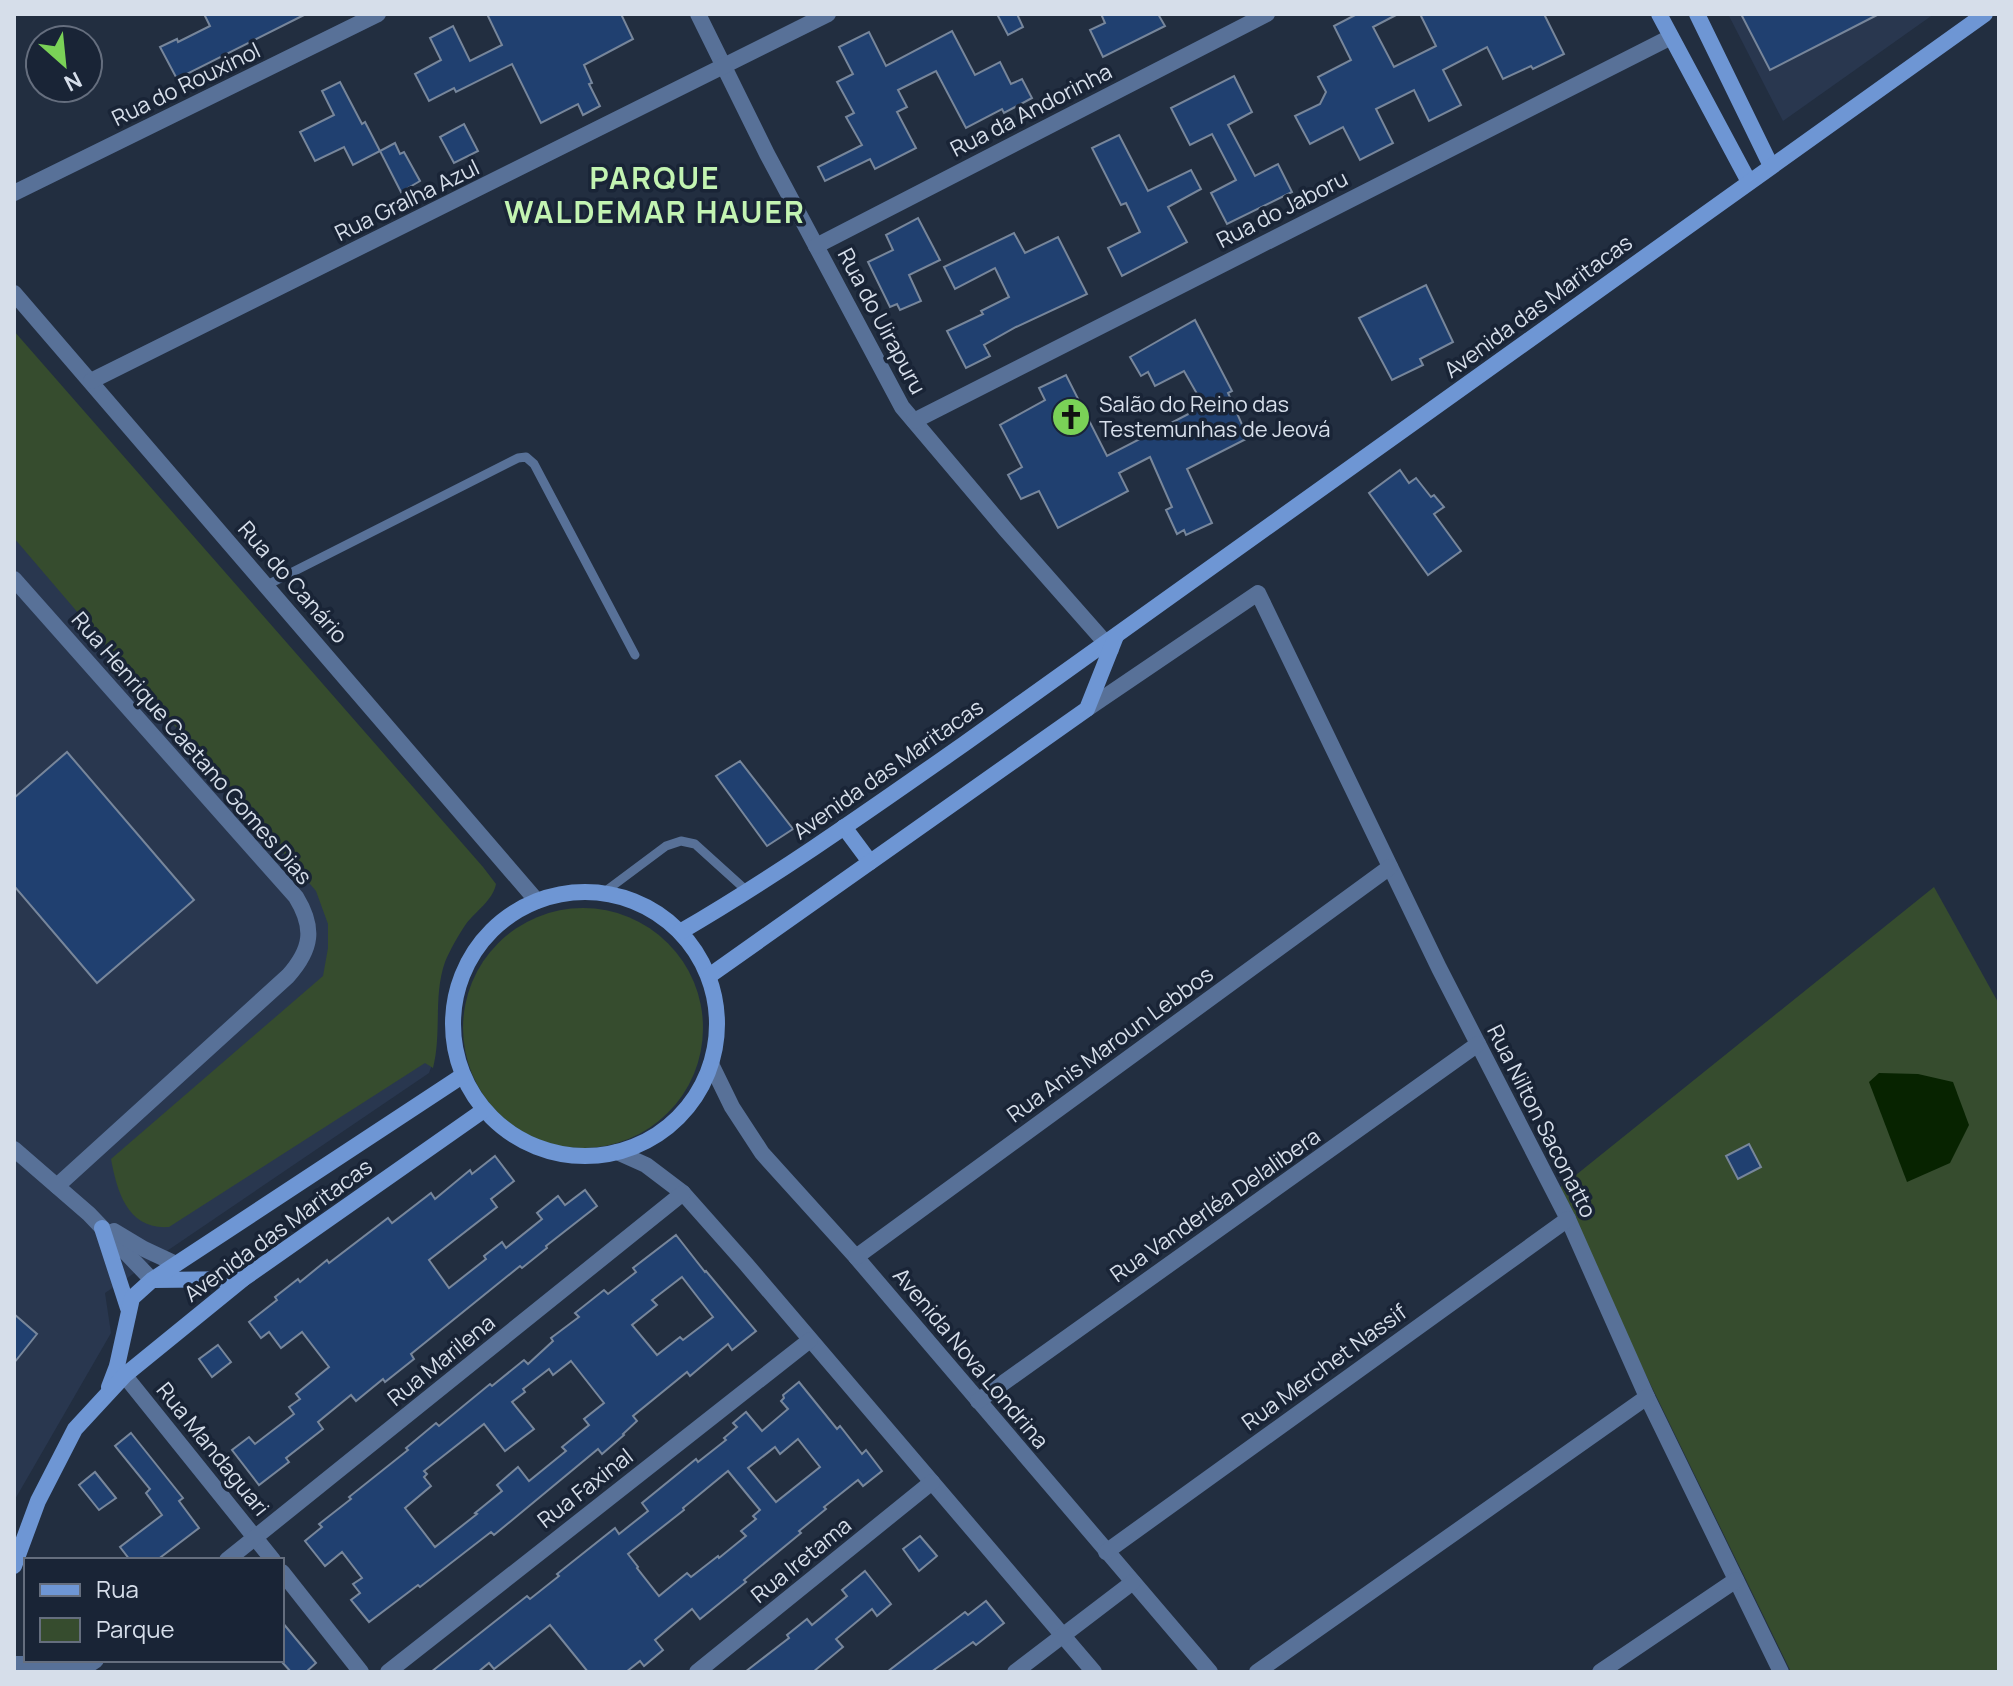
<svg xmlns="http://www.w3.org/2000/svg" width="2013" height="1686" font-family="Manrope,sans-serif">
	<rect width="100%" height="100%" fill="#222e40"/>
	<g fill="#29374f">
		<polygon points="1728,14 1934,14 1783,121"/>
		<polygon points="14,442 436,998 434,1059 429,1073 105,1293 111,1333 14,1501"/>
	</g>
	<g fill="#364c2e">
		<path d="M14,331L483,867L496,884C493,900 476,911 466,924C459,934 450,950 445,962C433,996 442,1033 433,1068L425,1063L169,1227C128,1230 117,1192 111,1159L323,976L328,948V924L316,891L14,538Z"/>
		<polygon points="1934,887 1999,1004 1999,1667 1995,1672 1791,1672 1556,1191"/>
		<circle cx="583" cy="1028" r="120"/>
	</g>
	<polygon fill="#072300" points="1879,1073 1918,1074 1953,1082 1969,1125 1950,1163 1907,1182 1869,1082"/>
	<g fill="#204070" stroke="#77869b" stroke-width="2" fill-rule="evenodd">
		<polygon points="204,14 306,14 177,79 160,47 177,39 178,42 210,26"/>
		<polygon points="487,14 621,14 633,39 584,65 592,83 589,84 600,106 583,115 578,104 541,123 512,64 456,92 454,88 429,101 415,74 441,60 430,38 453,26 470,61 502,45"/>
		<polygon points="997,14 1017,14 1023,27 1008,35"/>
		<polygon points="1101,14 1158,14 1165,26 1103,57 1090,30 1105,23"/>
		<polygon points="1357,14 1398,14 1373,27 1394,67 1436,46 1420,14 1544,14 1564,54 1533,69 1531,66 1503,79 1487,47 1443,70 1461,105 1429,121 1414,90 1376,109 1393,143 1360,160 1343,127 1310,144 1295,116 1320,104 1326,92 1318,77 1351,60 1334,26"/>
		<polygon points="1741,14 1879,14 1770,70"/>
		<polygon points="952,31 975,75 1000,62 1011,84 1022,79 1032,98 1004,113 1002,109 966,128 936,71 898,90 907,107 897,112 916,148 875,169 870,159 825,181 818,167 862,145 846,117 854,113 837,82 853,74 839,47 869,32 886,66"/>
		<polygon points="1234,76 1252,112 1228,125 1255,176 1278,164 1292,192 1227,224 1211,193 1236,180 1212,134 1190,145 1171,108"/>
		<polygon points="340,82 362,124 365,122 380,151 353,165 344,147 315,161 300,132 334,115 322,91"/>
		<polygon points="464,124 478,151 454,163 440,137"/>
		<polygon points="1119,135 1148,191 1191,170 1201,189 1168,207 1187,242 1122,276 1108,248 1140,232 1126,203 1121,205 1092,148"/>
		<polygon points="395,143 400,154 404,152 420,181 401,192 380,151"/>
		<polygon points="918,218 940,260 909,275 921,301 900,310 897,304 890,307 868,262 893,250 886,235"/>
		<polygon points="1014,233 1025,253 1058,237 1087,294 1016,327 984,345 990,356 966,368 947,331 983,314 981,311 1009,297 995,268 955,289 944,267"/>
		<polygon points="1426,285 1453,342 1420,359 1423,365 1392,380 1359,318"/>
		<polygon points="1195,320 1232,391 1228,393 1248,438 1187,469 1212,523 1186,535 1184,530 1177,534 1166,510 1172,507 1150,457 1119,473 1128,491 1058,528 1039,491 1021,499 1008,475 1022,467 1000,425 1045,400 1039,388 1066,375 1107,456 1204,406 1184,371 1155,386 1148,372 1141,376 1130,357"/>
		<polygon points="1400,470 1409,483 1416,478 1431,497 1434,495 1444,507 1434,514 1461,551 1428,575 1369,493"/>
		<polygon points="67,752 194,900 97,983 14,886 14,798"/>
		<polygon points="740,761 793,829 767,846 716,776"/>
		<polygon points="1749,1144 1761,1167 1738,1179 1726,1156"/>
		<polygon points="495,1156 514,1181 491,1199 497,1207 429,1260 449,1288 486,1259 484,1256 502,1242 506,1248 542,1219 537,1213 558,1196 565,1205 585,1190 597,1206 546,1246 547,1248 522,1268 520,1266 411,1354 414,1359 385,1382 383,1379 356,1401 351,1395 318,1422 323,1429 286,1458 289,1462 259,1485 232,1450 249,1437 255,1444 294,1414 289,1407 300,1399 296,1394 329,1367 302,1332 281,1348 269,1332 261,1338 249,1322 277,1300 275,1297 298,1279 300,1282 327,1260 329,1263 388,1218 392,1223 431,1193 435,1199 470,1170 472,1174"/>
		<path d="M676,1235L705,1272L706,1271L756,1331L732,1350L728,1344L690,1376L687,1372L633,1416L637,1421L623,1434L624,1435L602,1454L598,1449L494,1535L491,1532L420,1587L418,1585L369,1622L351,1600L360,1593L353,1584L362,1578L342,1552L325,1566L305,1541L322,1527L319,1524L351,1499L349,1497L408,1450L406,1448L436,1423L439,1426L490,1384L492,1386L524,1360L528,1364L553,1341L551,1338L579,1317L575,1313L604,1290L608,1294L636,1272L633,1268ZM682,1277L713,1317L683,1340L680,1337L657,1355L632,1325L657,1305L652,1300ZM571,1361L604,1403L584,1419L589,1425L562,1447L566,1451L529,1481L518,1467L497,1485L502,1491L475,1513L477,1514L435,1547L405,1508L431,1486L424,1477L427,1474L424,1471L484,1424L505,1451L534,1429L512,1402L525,1392L523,1389L549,1369L553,1375Z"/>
		<polygon points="14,1314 37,1334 14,1363"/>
		<polygon points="218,1345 231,1362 212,1377 199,1359"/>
		<path d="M799,1382L837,1429L840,1426L862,1454L866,1450L882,1471L863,1486L858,1480L824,1507L826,1509L799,1531L801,1533L744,1580L746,1582L700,1619L692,1609L655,1640L663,1650L644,1666L640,1661L626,1672H588L550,1625L494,1669L489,1663L478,1672H431L527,1596L530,1599L559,1576L557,1574L615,1528L619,1534L648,1511L642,1503L696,1459L698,1462L726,1440L724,1438L737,1427L733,1423L746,1412L762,1431L788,1409L781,1401L784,1398L783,1395ZM798,1439L820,1467L776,1502L748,1468L775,1447L780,1454ZM728,1471L760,1510L753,1516L756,1519L741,1531L746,1536L719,1558L718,1556L691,1577L687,1573L659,1596L637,1568L638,1567L628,1554L684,1510L683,1508Z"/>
		<polygon points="131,1433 183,1498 179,1501 199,1528 157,1560 130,1560 120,1547 162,1515 146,1493 150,1489 115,1446"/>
		<polygon points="95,1472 116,1498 99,1510 79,1485"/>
		<polygon points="920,1536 937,1556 919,1571 903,1549"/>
		<polygon points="865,1571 891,1604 877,1616 872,1609 836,1639 843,1647 813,1672 745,1672 789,1638 787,1635 807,1619 812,1625 847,1596 842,1590"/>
		<polygon points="986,1601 1004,1623 976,1645 973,1642 931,1672 887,1672 965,1612 968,1615"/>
		<polygon points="282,1622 316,1663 306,1672 291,1672 282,1662"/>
	</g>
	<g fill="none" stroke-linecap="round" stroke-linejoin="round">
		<g stroke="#587198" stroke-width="9">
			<polyline points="267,585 518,458 526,457 534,464 635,655"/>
			<polyline points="603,893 666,846 681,841 695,844 747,891"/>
		</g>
		<g stroke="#587198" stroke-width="16">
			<polyline points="698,14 767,154 902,407 1006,530 1111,649"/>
			<polyline points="14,193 378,14"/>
			<polyline points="816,246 1267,14"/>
			<polyline points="14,293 537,901"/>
			<polyline points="91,381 828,14"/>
			<polyline points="914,421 1671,37"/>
			<path d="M14,579L296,897C315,928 312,949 288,976L57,1186"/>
			<polyline points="1087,709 1258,593 1439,968 1568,1219 1647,1397 1781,1672"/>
			<polyline points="711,1064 732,1107 762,1153 856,1257 1210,1672"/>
			<polyline points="14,1149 89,1214 152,1280"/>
			<polyline points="617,1152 646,1165 683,1193 746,1264 1094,1672"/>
			<polyline points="114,1231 144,1249 176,1264"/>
			<polyline points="856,1257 1390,867"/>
			<polyline points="117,1366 273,1560"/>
			<polyline points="978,1401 1478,1044"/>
			<polyline points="1106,1552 1568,1219"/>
			<polyline points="227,1560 683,1193"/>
			<polyline points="282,1572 361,1672"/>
			<polyline points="14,1664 90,1664 96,1660"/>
			<polyline points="388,1672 810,1340"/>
			<polyline points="697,1672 932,1482"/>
			<polyline points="1015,1672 1133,1582"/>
			<polyline points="1257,1672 1647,1397"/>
			<polyline points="1600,1672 1736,1580"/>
		</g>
		<g stroke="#6e96d4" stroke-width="16">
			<polyline points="1659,14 1749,182"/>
			<polyline points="1697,14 1771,166"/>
			<polyline points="844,827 870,862"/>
			<circle cx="585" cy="1024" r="132"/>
			<path d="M680,932C778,875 871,809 964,744L1985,14"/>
			<polyline points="709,976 1087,709 1116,636"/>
			<polyline points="102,1228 128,1308"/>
			<polyline points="154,1280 243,1279"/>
			<polyline points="109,1387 117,1366 132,1298 152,1280 462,1076"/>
			<polyline points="14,1566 38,1501 75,1429 125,1375 243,1279 484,1110"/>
		</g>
	</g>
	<defs>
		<g id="church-disc" transform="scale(2)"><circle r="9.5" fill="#7ad157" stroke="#192436"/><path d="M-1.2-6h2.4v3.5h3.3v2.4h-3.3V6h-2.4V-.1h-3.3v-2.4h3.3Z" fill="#111"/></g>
	</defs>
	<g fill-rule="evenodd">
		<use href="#church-disc" x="1071" y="417"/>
	</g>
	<g text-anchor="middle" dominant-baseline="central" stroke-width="7" stroke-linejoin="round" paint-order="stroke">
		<g font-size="22" fill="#d6deea" stroke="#192436">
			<text transform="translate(186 84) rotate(-26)">Rua do Rouxinol</text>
			<text transform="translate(1031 110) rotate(-27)">Rua da Andorinha</text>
			<text transform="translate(407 200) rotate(-26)">Rua Gralha Azul</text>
			<text transform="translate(1282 209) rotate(-27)">Rua do Jaboru</text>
			<text transform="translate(1538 306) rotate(-36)">Avenida das Maritacas</text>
			<text transform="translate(882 321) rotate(62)">Rua do Uirapuru</text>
			<text transform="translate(293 582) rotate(49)">Rua do Canário</text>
			<text transform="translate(192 748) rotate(49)">Rua Henrique Caetano Gomes Dias</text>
			<text transform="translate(888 769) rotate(-35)">Avenida das Maritacas</text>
			<text transform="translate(1110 1044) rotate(-36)">Rua Anis Maroun Lebbos</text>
			<text transform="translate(1542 1121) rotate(63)">Rua Nilton Saconatto</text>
			<text transform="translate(1215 1205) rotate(-35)">Rua Vanderléa Delalibera</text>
			<text transform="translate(278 1230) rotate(-36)">Avenida das Maritacas</text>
			<text transform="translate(971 1358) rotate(50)">Avenida Nova Londrina</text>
			<text transform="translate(441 1360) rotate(-39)">Rua Marilena</text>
			<text transform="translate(1324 1367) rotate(-36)">Rua Merchet Nassif</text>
			<text transform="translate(213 1449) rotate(51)">Rua Mandaguari</text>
			<text transform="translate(585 1488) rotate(-38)">Rua Faxinal</text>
			<text transform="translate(801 1560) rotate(-39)">Rua Iretama</text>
		</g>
		<g font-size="22" fill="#d6deea" stroke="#192436" text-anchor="start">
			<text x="1099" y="404">Salão do Reino das<tspan x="1099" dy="25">Testemunhas de Jeová</tspan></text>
		</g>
		<g font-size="30" font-weight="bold" letter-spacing="2" fill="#c3f4b2" stroke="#192436">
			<text x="655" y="177">PARQUE<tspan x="655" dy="34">WALDEMAR HAUER</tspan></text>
		</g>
	</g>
	<rect width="2013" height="1686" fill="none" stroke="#d6deea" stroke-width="32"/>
	<rect x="24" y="1558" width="260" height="104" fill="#192436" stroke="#656e7e" stroke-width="2"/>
	<rect x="40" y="1584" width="40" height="12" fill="#6e96d4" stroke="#656e7e" stroke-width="2"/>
	<text x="96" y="1598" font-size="24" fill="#d6deea">Rua</text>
	<rect x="40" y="1618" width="40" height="24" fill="#364c2e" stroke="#656e7e" stroke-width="2"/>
	<text x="96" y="1638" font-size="24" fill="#d6deea">Parque</text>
	<g transform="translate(64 64) rotate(153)"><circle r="38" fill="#192436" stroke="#656e7e" stroke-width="2"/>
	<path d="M0-6L14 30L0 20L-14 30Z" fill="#7ad157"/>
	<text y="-12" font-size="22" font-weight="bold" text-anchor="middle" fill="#d6deea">N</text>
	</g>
</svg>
